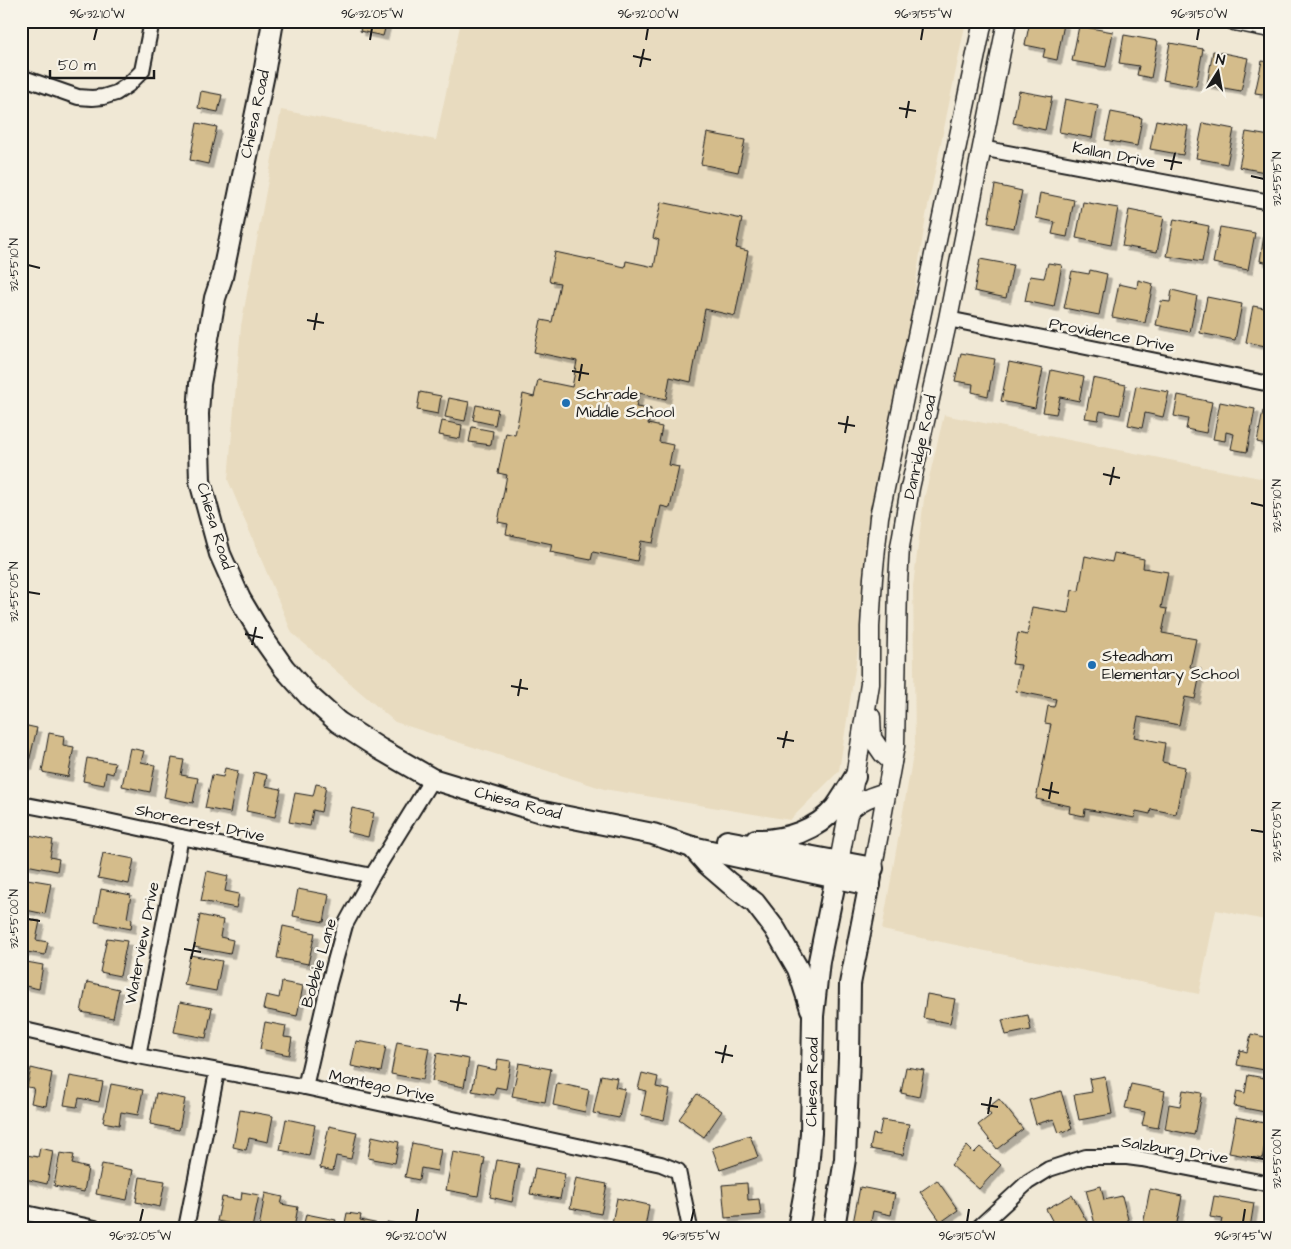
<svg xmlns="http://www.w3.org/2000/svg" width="1291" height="1249" font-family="'Architects Daughter',sans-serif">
	<defs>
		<filter id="shadow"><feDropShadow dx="4.5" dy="4.5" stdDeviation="0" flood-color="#0004"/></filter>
	</defs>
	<rect width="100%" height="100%" fill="#f0e8d5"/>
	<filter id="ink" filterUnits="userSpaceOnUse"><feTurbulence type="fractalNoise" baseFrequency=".02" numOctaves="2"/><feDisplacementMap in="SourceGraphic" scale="10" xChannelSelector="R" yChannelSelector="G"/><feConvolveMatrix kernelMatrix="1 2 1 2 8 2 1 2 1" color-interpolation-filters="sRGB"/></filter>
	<g filter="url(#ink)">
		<g fill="#e8dbbf">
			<polygon points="461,21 966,21 926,216 839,771 790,820 604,789 395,722 292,633 228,480 241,326 281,110 436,140"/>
			<polygon points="944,415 1270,480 1270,921 1216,910 1199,994 882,930 915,744 913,586 924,499"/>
		</g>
		<g fill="#d4bc8b" stroke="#1c1c1c" filter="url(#shadow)">
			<polygon points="362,21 387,21 383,36 360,31"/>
			<polygon points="1030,21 1052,21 1064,24 1057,60 1043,57 1045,49 1025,45"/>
			<polygon points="1079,26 1113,32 1106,67 1072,61"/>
			<polygon points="1124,35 1158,41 1151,78 1137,75 1139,66 1119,63"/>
			<polygon points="1170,43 1203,49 1196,86 1163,80"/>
			<polygon points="1213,51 1248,58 1241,91 1207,85"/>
			<polygon points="1262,61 1270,62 1270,95 1255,93"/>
			<polygon points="201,91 222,95 218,112 198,108"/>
			<polygon points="1019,91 1052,97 1045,130 1013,123"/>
			<polygon points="1065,99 1098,106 1092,138 1059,132"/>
			<polygon points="1111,112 1142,118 1137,146 1105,140"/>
			<polygon points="1156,120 1188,126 1183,155 1150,149"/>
			<polygon points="197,123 217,127 208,164 190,160"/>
			<polygon points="1203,123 1234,129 1227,164 1196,158"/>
			<polygon points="1246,132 1270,136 1270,173 1239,167"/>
			<polygon points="707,133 745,140 738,172 701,164"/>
			<polygon points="995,185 1022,191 1014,228 988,223"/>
			<polygon points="1040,193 1074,200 1067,237 1052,234 1055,222 1036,218"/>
			<polygon points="661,202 742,219 736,248 748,251 735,316 705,309 691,382 670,377 666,399 639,393 636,407 651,409 648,424 662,427 659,442 673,445 669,465 679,467 670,508 661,506 653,543 641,541 637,561 593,552 591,560 550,552 552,544 506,534 508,524 498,522 507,475 498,473 506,433 515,435 523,394 534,397 538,380 572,387 577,361 534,352 541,320 552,322 560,283 549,281 555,252 625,267 626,261 654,267 659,240 653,238"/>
			<polygon points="1083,202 1118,208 1111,245 1076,238"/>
			<polygon points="1129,210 1164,217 1157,252 1122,246"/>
			<polygon points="1174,219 1209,226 1202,262 1167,256"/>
			<polygon points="1220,227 1255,233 1248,270 1213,263"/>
			<polygon points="1264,235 1270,236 1270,263 1260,261"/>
			<polygon points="980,259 1013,265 1006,298 974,291"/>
			<polygon points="1048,263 1062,265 1054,307 1025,301 1030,276 1044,278"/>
			<polygon points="1090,270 1107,274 1099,315 1064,308 1072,271 1089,274"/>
			<polygon points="1138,280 1153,284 1145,323 1112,317 1119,284 1137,288"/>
			<polygon points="1172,290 1197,296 1190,332 1156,325 1161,301 1170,302"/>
			<polygon points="1207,297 1242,304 1235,340 1200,333"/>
			<polygon points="1253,306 1270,309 1268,320 1270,320 1270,347 1246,342"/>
			<polygon points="961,353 995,359 988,396 972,392 973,384 955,381"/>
			<polygon points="1009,362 1043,369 1035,408 1001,401"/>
			<polygon points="1051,370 1084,377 1079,401 1060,397 1056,414 1043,412"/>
			<polygon points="1093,378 1126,385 1120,415 1100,411 1098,420 1085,418"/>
			<polygon points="1136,386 1169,392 1163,417 1145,413 1142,428 1128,425"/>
			<polygon points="420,392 441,396 438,414 417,410"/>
			<polygon points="1178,395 1212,402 1206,433 1186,429 1188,419 1174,416"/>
			<polygon points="449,398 469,402 465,421 445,417"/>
			<polygon points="1220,402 1255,409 1247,452 1231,449 1234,434 1226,432 1225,441 1213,439"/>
			<polygon points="476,405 498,409 495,425 473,420"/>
			<polygon points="1263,411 1270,412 1270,445 1257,442"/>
			<polygon points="442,421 462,425 460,439 439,435"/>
			<polygon points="472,427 493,431 491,445 469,442"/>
			<polygon points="1114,553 1144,559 1143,568 1168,572 1161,608 1167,609 1162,633 1196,639 1190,667 1201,669 1195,699 1185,697 1179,725 1138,717 1134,737 1165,743 1162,762 1185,767 1176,814 1151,809 1150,814 1136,811 1135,818 1085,809 1084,816 1069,813 1070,806 1036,799 1051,724 1045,723 1048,706 1054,707 1056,699 1016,691 1021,665 1012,664 1018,633 1027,635 1032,607 1068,613 1072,590 1079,591 1085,556 1112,562"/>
			<polygon points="23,725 37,728 28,766 21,764 21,734"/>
			<polygon points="49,733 64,736 63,745 74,747 68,777 42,772"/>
			<polygon points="130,748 144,751 141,762 155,765 150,792 122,786"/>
			<polygon points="87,758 115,763 113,774 106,772 104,785 83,781"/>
			<polygon points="172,758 184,760 181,775 198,778 193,803 164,797"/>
			<polygon points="225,768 238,771 230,813 205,808 212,775 223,777"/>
			<polygon points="254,772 267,775 265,786 281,789 275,817 246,811"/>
			<polygon points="316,784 326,786 321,812 313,810 310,826 289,822 295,793 313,796"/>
			<polygon points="352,808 374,813 368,837 347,832"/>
			<polygon points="24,834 53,840 50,857 59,859 57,871 21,864 21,848"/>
			<polygon points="103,853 134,859 129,884 98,878"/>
			<polygon points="207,871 228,876 225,891 239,894 236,908 201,901"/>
			<polygon points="21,878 51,883 45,914 21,909"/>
			<polygon points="101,889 131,895 127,918 132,919 131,929 95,922"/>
			<polygon points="298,889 329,895 324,922 293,916"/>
			<polygon points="200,915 223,920 220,937 233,940 230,954 194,947"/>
			<polygon points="21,918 40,921 36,940 48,942 45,955 21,951"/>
			<polygon points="283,926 315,933 308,964 277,958"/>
			<polygon points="107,938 127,941 120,976 100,972"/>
			<polygon points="190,955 222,961 216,991 184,985"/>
			<polygon points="21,961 43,965 39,989 21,985"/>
			<polygon points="87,982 119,989 113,1018 81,1012"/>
			<polygon points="282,982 303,986 297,1016 263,1009 266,995 279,998"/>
			<polygon points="927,994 955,999 950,1023 923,1018"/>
			<polygon points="180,1002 212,1008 206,1038 174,1032"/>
			<polygon points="1028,1015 1031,1030 1006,1035 1002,1020"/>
			<polygon points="265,1022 286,1026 284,1037 292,1038 289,1055 260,1049"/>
			<polygon points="1251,1034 1270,1038 1270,1071 1237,1065 1240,1050 1247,1052"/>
			<polygon points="356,1041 386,1046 381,1072 351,1066"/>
			<polygon points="397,1042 429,1048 423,1080 391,1074"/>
			<polygon points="437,1053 469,1059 464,1087 432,1081"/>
			<polygon points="498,1059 511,1061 506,1089 496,1087 494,1095 472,1091 477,1066 496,1070"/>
			<polygon points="519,1063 551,1069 545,1102 512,1096"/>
			<polygon points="906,1067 924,1070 919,1097 901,1093"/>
			<polygon points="31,1068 52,1073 46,1106 31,1103 34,1088 27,1087"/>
			<polygon points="642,1073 658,1077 656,1087 670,1090 664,1120 641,1115 646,1091 638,1089"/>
			<polygon points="601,1075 617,1078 615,1087 625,1089 619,1118 593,1113"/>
			<polygon points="1248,1075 1270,1079 1270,1113 1234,1106 1237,1091 1245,1093"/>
			<polygon points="70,1076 103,1082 99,1102 79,1098 77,1107 64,1105"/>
			<polygon points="1105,1076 1112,1114 1079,1120 1074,1095 1092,1092 1089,1079"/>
			<polygon points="557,1083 589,1090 585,1112 553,1105"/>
			<polygon points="111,1084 143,1090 138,1115 121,1112 119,1125 103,1122"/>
			<polygon points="1131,1084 1165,1091 1158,1128 1142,1125 1145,1112 1125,1108"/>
			<polygon points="1183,1090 1202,1093 1194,1135 1165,1129 1169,1104 1180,1106"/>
			<polygon points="1061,1091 1072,1129 1059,1133 1054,1119 1036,1124 1029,1100"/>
			<polygon points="156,1093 185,1099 179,1130 150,1124"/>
			<polygon points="697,1094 722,1111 704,1137 679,1119"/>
			<polygon points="999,1099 1023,1129 997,1149 978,1125 991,1115 986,1109"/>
			<polygon points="240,1110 273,1116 268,1142 249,1138 246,1150 233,1147"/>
			<polygon points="1236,1117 1269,1124 1262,1159 1229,1153"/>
			<polygon points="286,1119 315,1125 309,1156 280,1150"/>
			<polygon points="882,1120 909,1124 903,1155 870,1149 873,1134 879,1135"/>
			<polygon points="329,1126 357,1132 351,1159 336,1156 333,1171 320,1168"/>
			<polygon points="750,1135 758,1157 720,1170 712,1148"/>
			<polygon points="372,1136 399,1142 395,1163 368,1158"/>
			<polygon points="412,1143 441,1149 437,1171 421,1168 419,1180 405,1177"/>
			<polygon points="967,1146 974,1153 980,1147 1001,1165 979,1189 951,1165"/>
			<polygon points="40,1148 53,1151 47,1184 21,1178 21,1154 38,1157"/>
			<polygon points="453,1152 485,1158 478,1196 446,1190"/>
			<polygon points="60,1153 74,1155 72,1164 88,1168 84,1192 54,1186"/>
			<polygon points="497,1160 519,1164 512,1202 490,1197"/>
			<polygon points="102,1164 133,1170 127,1200 96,1194"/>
			<polygon points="535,1168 565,1174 560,1199 530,1194"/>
			<polygon points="140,1177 165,1181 160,1207 136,1202"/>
			<polygon points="576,1178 607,1184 601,1214 570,1208"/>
			<polygon points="937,1180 958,1210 941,1222 920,1192"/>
			<polygon points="747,1183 748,1200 759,1199 761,1215 725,1218 722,1185"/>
			<polygon points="1101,1186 1104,1200 1122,1196 1129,1223 1108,1228 1096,1228 1086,1190"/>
			<polygon points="860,1187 895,1194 891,1215 873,1211 870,1227 853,1223"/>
			<polygon points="1150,1189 1182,1196 1176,1228 1156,1228 1143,1225"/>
			<polygon points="242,1192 259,1195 252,1228 217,1221 222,1197 241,1200"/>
			<polygon points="265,1193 283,1197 281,1204 298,1207 294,1228 259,1228"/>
			<polygon points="1072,1195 1090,1227 1089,1228 1056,1228 1046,1209"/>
			<polygon points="1214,1196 1254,1203 1250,1228 1220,1228 1222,1219 1210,1217"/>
			<polygon points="617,1198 649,1205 645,1228 611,1228"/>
			<polygon points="347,1213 361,1215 360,1220 379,1224 379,1228 344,1228"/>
			<polygon points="306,1214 336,1220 334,1228 303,1228"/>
			<polygon points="387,1222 417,1228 386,1228"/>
		</g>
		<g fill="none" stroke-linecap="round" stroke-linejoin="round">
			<g stroke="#1c1c1c" stroke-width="18">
				<g id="minor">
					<polyline points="21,77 78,97 92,98 103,97 116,93 128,85 142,71 152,21"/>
					<polyline points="981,148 1270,202"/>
					<polyline points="948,319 1270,384"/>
					<polyline points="21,804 94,818 181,837 372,876"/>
					<polyline points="21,1027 29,1031 138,1056 305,1087 661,1164 678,1171 690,1228"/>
					<polyline points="138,1056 181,837"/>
					<polyline points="305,1087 329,983 345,925 372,876 432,779"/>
					<polyline points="21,1212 95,1228"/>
					<polyline points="186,1228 217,1072"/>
					<polyline points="978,1228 1028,1182 1049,1169 1086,1157 1127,1157 1142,1159 1270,1184"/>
				</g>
			</g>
			<g stroke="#1c1c1c" stroke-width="21">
				<g id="tertiary">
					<polyline points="1234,21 1270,28"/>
					<polyline points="871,717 872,738 883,754 892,762"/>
					<path d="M848,812C861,800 871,796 887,792"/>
					<polyline points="839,862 855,777 870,684 870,627 873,578 879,517 983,21"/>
					<polyline points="871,877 895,746 898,583 900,547 910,488 948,319 1007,21"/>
				</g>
			</g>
			<g stroke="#1c1c1c" stroke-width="24">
				<g id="secondary">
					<polyline points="273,21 264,74 222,277 215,298 200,384 198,414 200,481 220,554 240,599 265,641 284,668 309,696 338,722 380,749 432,779 538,811 653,834 692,847 870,885"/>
					<path d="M756,840C785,841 817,830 836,807C843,797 849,787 855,777"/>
					<polyline points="727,841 873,868"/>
					<polyline points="692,847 707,864 729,883 755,903 775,929 798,969 811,1009"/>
					<polyline points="798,1228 807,1180 811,1133 813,1016 819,961 839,862"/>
					<polyline points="834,1228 845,1159 849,1058 850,984 871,877"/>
				</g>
			</g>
			<use href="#minor" stroke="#f7f3e8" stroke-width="14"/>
			<use href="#tertiary" stroke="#f7f3e8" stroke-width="18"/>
			<use href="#secondary" stroke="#f7f3e8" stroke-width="20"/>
		</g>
	</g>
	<path fill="none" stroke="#1c1c1c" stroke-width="2" d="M94,40L97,28M370,40L372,28M646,40L648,28M921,40L923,28M1197,40L1199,28M633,56L651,60M640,67L644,49M899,108L916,111M906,118L909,101M1164,160L1182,163M1171,170L1175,153M1251,176L1264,179M28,265L40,268M307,320L324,323M314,330L317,313M572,371L589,374M579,381L582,364M838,423L855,426M845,433L848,416M1103,474L1120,478M1110,485L1114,467M1251,503L1264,506M28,592L40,594M245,634L263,638M252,645L256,627M511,686L528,689M518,696L521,679M777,738L794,741M783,748L787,731M1042,789L1059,793M1049,799L1052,782M1251,830L1264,832M28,919L40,921M184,949L201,952M191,959L195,942M450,1001L467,1004M457,1011L460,994M715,1052L733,1056M722,1063L726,1045M981,1104L998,1107M988,1114L991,1097M1251,1157L1264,1159M140,1222L143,1209M416,1222L418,1209M691,1222L694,1209M967,1222L969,1209M1243,1222L1245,1209"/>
	<g fill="#1f6fb2" stroke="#f7f3e8" stroke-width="2">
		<circle cx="566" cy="403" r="5"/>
		<circle cx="1092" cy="665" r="5"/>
	</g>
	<g text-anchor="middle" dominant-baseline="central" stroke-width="5" stroke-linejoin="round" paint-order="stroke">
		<g font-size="16" fill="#1c1c1c" stroke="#f7f3e8">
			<text transform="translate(255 114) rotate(-78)">Chiesa Road</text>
			<text transform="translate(1114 155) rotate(11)">Kallan Drive</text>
			<text transform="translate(1112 335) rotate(11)">Providence Drive</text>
			<text transform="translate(920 447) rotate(-78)">Danridge Road</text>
			<text transform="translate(215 526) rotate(73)">Chiesa Road</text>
			<text transform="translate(518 803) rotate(15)">Chiesa Road</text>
			<text transform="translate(200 823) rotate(12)">Shorecrest Drive</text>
			<text transform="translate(142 943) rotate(-79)">Waterview Drive</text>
			<text transform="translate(319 963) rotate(-74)">Bobbie Lane</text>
			<text transform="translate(812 1082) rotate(-89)">Chiesa Road</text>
			<text transform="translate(382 1086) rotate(12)">Montego Drive</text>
			<text transform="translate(1175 1150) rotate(9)">Salzburg Drive</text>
		</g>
		<g font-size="16" fill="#1c1c1c" stroke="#f7f3e8" text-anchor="start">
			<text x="576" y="394">Schrade<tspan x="576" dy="18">Middle School</tspan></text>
			<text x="1102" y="656">Steadham<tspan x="1102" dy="18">Elementary School</tspan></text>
		</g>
	</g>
	<rect width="1291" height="1249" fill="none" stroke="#f7f3e8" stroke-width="55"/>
	<g transform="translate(1218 72) rotate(11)" stroke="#f7f3e8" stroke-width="4" paint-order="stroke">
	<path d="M0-4L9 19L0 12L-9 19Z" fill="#1c1c1c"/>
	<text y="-8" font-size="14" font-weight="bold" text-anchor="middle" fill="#1c1c1c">N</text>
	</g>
	<path d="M50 70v8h104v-8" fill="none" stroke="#1c1c1c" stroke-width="2.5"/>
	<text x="58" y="70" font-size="15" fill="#1c1c1c" stroke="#f7f3e8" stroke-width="4" paint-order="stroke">50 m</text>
	<rect x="28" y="28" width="1236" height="1194" fill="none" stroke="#1c1c1c" stroke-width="2"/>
	<g font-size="12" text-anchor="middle" fill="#1c1c1c">
		<text x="97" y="18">96°32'10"W</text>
		<text x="372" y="18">96°32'05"W</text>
		<text x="648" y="18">96°32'00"W</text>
		<text x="923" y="18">96°31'55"W</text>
		<text x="1199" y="18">96°31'50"W</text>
		<text transform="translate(1277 179) rotate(-90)" y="4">32°55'15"N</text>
		<text transform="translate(14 265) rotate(-90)" y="4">32°55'10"N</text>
		<text transform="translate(1277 506) rotate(-90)" y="4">32°55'10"N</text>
		<text transform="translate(14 592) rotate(-90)" y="4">32°55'05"N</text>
		<text transform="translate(1277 832) rotate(-90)" y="4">32°55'05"N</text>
		<text transform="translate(14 919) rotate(-90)" y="4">32°55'00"N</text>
		<text transform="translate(1277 1159) rotate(-90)" y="4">32°55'00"N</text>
		<text x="140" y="1240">96°32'05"W</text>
		<text x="416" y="1240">96°32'00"W</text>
		<text x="691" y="1240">96°31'55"W</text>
		<text x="967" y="1240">96°31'50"W</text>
		<text x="1243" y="1240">96°31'45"W</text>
	</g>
</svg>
